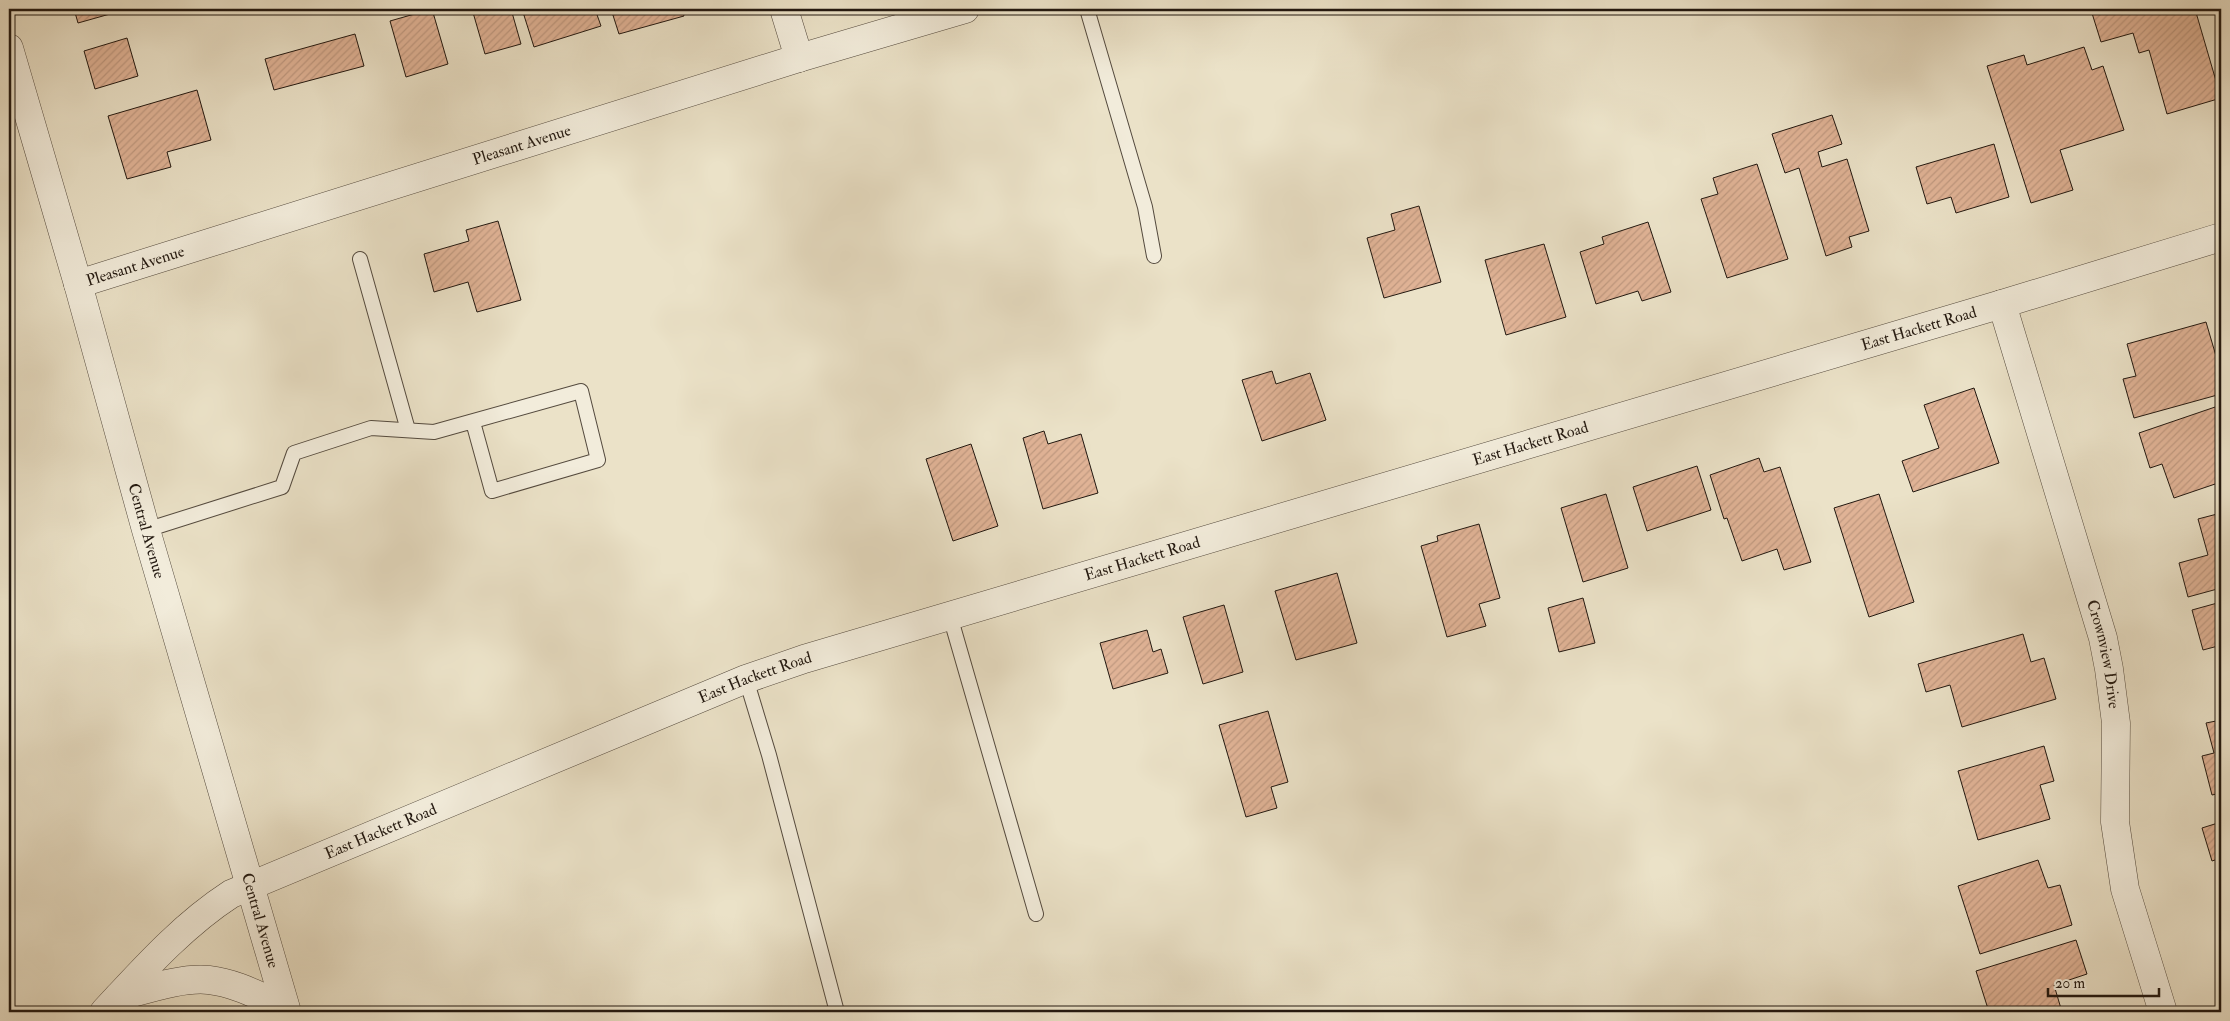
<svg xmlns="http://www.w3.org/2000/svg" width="2230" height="1021" font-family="'IM FELL Double Pica',serif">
	<defs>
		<pattern id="building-hatch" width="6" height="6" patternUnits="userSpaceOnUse" patternTransform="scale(1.25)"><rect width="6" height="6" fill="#e0b396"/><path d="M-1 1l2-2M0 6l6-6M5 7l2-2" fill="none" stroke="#c09980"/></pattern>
	</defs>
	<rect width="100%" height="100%" fill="#ebe2c8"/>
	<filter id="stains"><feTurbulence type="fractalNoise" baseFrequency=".004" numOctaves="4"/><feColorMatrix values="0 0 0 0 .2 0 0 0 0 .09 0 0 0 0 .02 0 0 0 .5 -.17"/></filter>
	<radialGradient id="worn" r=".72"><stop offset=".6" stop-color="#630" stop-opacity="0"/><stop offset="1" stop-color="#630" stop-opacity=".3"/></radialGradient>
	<g fill="url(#building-hatch)" stroke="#221810">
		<polygon points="74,9 116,9 117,12 78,23"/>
		<polygon points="432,9 448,64 406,77 390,21"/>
		<polygon points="472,9 511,9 521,44 485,54"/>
		<polygon points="522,9 595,9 601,26 534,47"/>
		<polygon points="611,9 682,9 684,16 619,34"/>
		<polygon points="2096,9 2195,9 2221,98 2167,114 2149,50 2139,53 2133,33 2101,42 2091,10"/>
		<polygon points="355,34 364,66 274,90 265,59"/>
		<polygon points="127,38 138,76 95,89 84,51"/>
		<polygon points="2084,47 2092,70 2103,66 2124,130 2060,150 2073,190 2031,203 1987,66 2024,55 2027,65"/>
		<polygon points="197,90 211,140 167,152 171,167 127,179 108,116"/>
		<polygon points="1832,115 1842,144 1818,152 1822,167 1847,159 1869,231 1849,237 1852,247 1826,256 1799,168 1785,173 1772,134"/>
		<polygon points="1994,144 2009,197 1956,213 1951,197 1927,204 1916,167"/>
		<polygon points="1757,164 1788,259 1727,278 1701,199 1718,194 1713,178"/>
		<polygon points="1419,206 1441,282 1384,298 1367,238 1395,230 1391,214"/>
		<polygon points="498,221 521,300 477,312 468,282 434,292 424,254 469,241 466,230"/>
		<polygon points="1648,222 1671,292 1642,301 1638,291 1596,304 1580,252 1604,244 1602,237"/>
		<polygon points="1544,244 1566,317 1506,335 1485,260"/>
		<polygon points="2206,322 2221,373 2221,394 2134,418 2123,379 2136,376 2127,344"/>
		<polygon points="1272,371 1276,384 1310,373 1326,420 1262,441 1242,380"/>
		<polygon points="1974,388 1999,463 1913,492 1902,461 1939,448 1924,405"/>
		<polygon points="2221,405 2221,482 2174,498 2162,464 2150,468 2139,433"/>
		<polygon points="1044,431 1048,444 1081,434 1098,493 1043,509 1023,438"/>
		<polygon points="971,444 998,526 953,541 926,459"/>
		<polygon points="1759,458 1764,472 1780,467 1811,562 1784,570 1777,549 1742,561 1727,518 1724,519 1710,475"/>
		<polygon points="1697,466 1711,510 1647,531 1633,487"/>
		<polygon points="1606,494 1628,568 1583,582 1561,508"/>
		<polygon points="1879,494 1914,602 1869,617 1834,508"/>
		<polygon points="2221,513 2221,588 2188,597 2179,563 2208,555 2198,519"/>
		<polygon points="1479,524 1500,598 1479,604 1486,626 1447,637 1421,546 1438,541 1437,536"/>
		<polygon points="1337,573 1357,643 1296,660 1275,591"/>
		<polygon points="1583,598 1595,643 1559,652 1548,608"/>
		<polygon points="2221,602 2221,658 2218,646 2203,650 2192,610"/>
		<polygon points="1224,605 1243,672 1203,684 1183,617"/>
		<polygon points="1147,630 1153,652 1161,649 1168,673 1113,689 1100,643"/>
		<polygon points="2023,634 2031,662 2044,658 2056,699 1962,727 1950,685 1926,692 1918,664"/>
		<polygon points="1268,711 1288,782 1271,787 1277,808 1246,817 1219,725"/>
		<polygon points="2221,720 2221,793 2212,795 2202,756 2214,753 2206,723"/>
		<polygon points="2044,746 2054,781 2040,785 2050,819 1978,840 1958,771"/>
		<polygon points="2221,822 2221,858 2212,861 2202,828"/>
		<polygon points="2038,860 2048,888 2060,885 2072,925 1980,954 1958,886"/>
		<polygon points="2076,940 2087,974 2054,985 2062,1012 1989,1012 1976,971"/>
	</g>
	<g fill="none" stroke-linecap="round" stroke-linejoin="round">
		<g stroke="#544a3e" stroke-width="16">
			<g id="service">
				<polyline points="1087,9 1145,207 1154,256"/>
				<polyline points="360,259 408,430"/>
				<polyline points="146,530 282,487 294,453 371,428 434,432 581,391 598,460 492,491 473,422"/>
				<polyline points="950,616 1036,914"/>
				<polyline points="746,679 769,755 837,1012"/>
			</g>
		</g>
		<g stroke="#544a3e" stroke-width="29">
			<g id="minor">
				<polyline points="784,9 799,58"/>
				<path id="s1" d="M78,284L799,58L965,9"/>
				<path id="s2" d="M2002,304L2103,638L2109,669L2116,723L2115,822L2125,889L2163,1012"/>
				<path d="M118,997C145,990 182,977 209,980C236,983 261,997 285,1007"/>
				<path id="s3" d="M104,1012C143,970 183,925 231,894L746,679L804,659L2002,304L2221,237"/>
			</g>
		</g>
		<g stroke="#544a3e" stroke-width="29">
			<g id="tertiary">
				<path id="s4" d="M9,48L78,284L146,530L287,1012"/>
			</g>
		</g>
		<use href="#service" stroke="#f2ecdb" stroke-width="14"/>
		<use href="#minor" stroke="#f2ecdb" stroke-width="28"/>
		<use href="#tertiary" stroke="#f2ecdb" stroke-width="28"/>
	</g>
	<g text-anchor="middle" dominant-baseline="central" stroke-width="5" stroke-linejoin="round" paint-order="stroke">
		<g font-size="16" fill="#221810" stroke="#f2ecdb">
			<text stroke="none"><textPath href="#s1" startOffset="465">Pleasant Avenue</textPath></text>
			<text stroke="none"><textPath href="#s1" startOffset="60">Pleasant Avenue</textPath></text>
			<text stroke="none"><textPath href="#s3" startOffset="1956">East Hackett Road</textPath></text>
			<text stroke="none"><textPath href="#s3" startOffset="1551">East Hackett Road</textPath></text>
			<text stroke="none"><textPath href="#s4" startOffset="502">Central Avenue</textPath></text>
			<text stroke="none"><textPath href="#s3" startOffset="1146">East Hackett Road</textPath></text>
			<text stroke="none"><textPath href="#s2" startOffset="365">Crownview Drive</textPath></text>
			<text stroke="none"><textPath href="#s3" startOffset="741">East Hackett Road</textPath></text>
			<text stroke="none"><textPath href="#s3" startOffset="336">East Hackett Road</textPath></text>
			<text stroke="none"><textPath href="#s4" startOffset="908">Central Avenue</textPath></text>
		</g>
	</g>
	<rect width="2230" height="1021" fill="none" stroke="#ebe2c8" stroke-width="30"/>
	<rect x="10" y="10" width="2210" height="1001" fill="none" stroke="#221810" stroke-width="2.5"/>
	<rect x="15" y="15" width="2200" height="991" fill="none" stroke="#221810"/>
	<path d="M2048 988v8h111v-8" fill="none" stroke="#221810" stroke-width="2.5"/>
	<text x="2055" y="988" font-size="15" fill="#221810" stroke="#f2ecdb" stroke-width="4" paint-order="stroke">20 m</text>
	<rect width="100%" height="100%" filter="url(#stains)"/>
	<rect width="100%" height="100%" fill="url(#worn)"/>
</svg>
